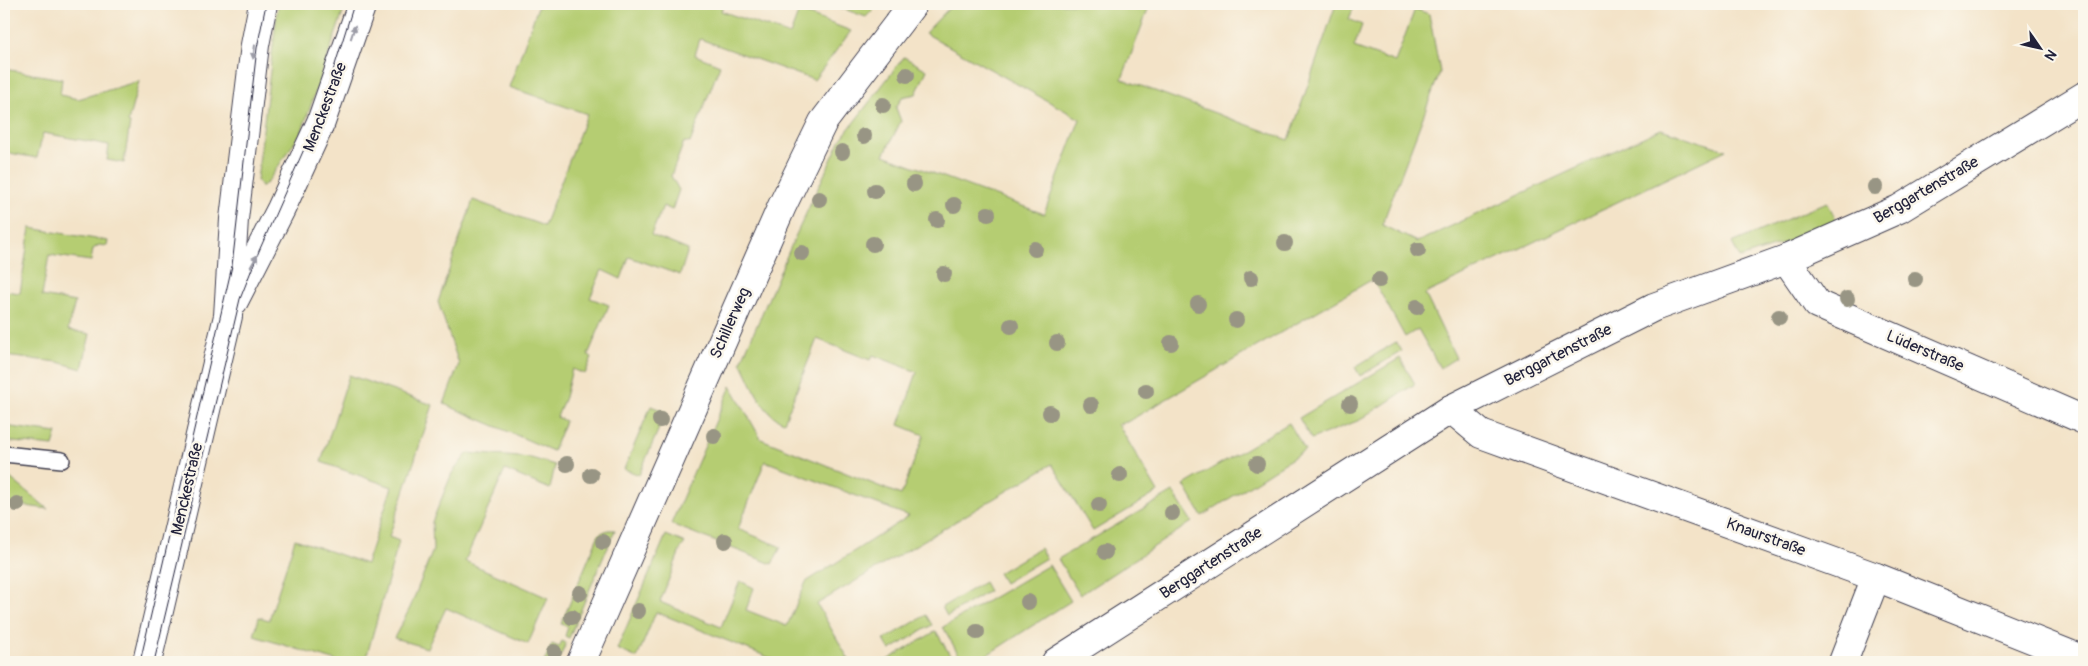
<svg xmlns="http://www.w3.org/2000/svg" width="2088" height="666" font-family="Pangolin,sans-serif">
	<rect width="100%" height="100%" fill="#fbf7ec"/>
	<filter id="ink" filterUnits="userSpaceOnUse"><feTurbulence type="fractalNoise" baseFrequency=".02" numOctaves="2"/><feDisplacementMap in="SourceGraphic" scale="10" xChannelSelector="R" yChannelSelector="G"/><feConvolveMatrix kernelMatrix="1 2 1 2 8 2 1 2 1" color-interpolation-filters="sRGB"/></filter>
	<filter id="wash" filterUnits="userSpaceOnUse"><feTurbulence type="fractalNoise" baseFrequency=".0096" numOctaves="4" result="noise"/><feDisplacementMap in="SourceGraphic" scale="20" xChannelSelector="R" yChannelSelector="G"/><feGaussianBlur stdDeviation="1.12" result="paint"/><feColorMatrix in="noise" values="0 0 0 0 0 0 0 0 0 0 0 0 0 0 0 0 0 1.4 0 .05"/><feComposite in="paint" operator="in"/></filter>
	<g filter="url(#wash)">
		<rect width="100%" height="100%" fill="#f3e3c8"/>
		<g fill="#b5cd72" stroke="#6c7856">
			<polygon points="278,4 346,4 302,131 267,183 261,187 257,180"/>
			<polygon points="539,4 724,4 721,11 790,35 799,11 851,31 814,80 700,39 695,55 720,65 690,143 684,142 671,176 679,190 672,210 663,206 651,235 688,250 680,275 629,257 621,279 602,270 590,298 609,305 588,355 592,357 585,374 572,369 565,397 557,417 565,421 553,451 444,404 459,364 438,302 473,200 544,226 587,114 509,87"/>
			<polygon points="830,4 879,4 866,17"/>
			<path d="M953,4H1150L1122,79L1289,140L1336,4H1355L1349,19L1362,25L1354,47L1395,62L1415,9L1429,14L1440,72L1382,225L1417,242L1661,129L1726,150L1425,294L1456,358L1440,368L1418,329L1405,337L1373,279L1127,422L1118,424L1158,492L1093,531L1052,464L817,604L848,658L850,661L848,662H780L656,612L637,658L617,649L666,535L685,543L681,548L660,602L721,627L740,581L754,588L746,610L787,626L806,582L909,516L765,461L738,529L781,547L772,564L671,524L731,386L761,439L901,495L924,435L899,425L917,372L873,355L870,360L817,339L784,422C761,414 752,382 741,362L795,237L841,139L904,57L927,70L916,94L902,97L896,108L901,121L884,155L1044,214L1080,119L925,33Z"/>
			<polygon points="4,69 62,79 60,95 78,99 139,81 128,122 130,123 124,163 107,160 109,145 43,133 37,158 4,152"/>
			<polygon points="1827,202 1836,219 1836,226 1740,258 1732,243"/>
			<polygon points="30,228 108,241 107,246 99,245 93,249 91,261 49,255 42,296 75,302 68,330 90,334 82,369 58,362 4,356 4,291 20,293"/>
			<polygon points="1396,342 1402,351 1360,376 1355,367"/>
			<polygon points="1400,358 1415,384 1360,420 1311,439 1299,418"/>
			<polygon points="349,375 433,405 389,537 399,541 365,662 340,662 254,636 259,617 269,620 295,539 366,564 392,487 321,462"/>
			<polygon points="651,406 666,412 639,475 624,469"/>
			<polygon points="1289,423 1305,450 1202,516 1184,485"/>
			<polygon points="4,426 57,433 53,446 4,441"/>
			<polygon points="468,453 531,458 555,465 550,489 505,470 465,561 548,598 528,644 446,608 427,648 394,638 410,608 433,550 432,522 452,473"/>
			<polygon points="4,473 48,509 4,503"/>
			<polygon points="1173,492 1192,522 1080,595 1058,559"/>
			<polygon points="608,530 615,530 569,638 565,636 568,627 561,624 599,534"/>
			<polygon points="1040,548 1046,558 1004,583 998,573"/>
			<polygon points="1049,565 1071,601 976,662 963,662 943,627"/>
			<polygon points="984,582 989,591 947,616 942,607"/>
			<polygon points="926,615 932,625 890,650 884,640"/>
			<polygon points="936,631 954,662 884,662"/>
			<polygon points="562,641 566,643 558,662 544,662 552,644 559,647"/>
		</g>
	</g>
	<g filter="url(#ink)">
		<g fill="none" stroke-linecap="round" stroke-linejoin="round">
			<g stroke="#413f50" stroke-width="18">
				<polyline id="service" points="4,454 62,460"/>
			</g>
			<g stroke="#413f50" stroke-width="30">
				<g id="minor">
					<polyline points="1786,259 1817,304 2084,420"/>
					<polyline points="234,301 281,209 321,122 362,4"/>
					<polyline points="1451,409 1481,434 1876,577 2084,660"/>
					<polyline points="147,662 228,316 234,219 255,45 263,4"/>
					<polyline points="581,662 782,206 823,122 913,4"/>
					<polyline points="1056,662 1451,409 1654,307 1786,259 1899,209 2084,96"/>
					<polyline points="1843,662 1876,577"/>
				</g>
			</g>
			<use href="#service" stroke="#fff" stroke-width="15"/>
			<use href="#minor" stroke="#fff" stroke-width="28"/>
			<g stroke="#22223b" stroke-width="1">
				<polyline points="140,662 232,266 257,48 266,4"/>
				<polyline points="154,662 240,299 259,251 320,113 354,4"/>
			</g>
		</g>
		<g fill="#989584">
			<circle cx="907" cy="75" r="8"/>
			<circle cx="883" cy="105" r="8"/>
			<circle cx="864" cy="136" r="8"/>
			<circle cx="842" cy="152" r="8"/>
			<circle cx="914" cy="184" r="8"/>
			<circle cx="1875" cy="187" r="8"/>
			<circle cx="875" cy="191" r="8"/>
			<circle cx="819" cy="199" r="8"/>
			<circle cx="954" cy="205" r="8"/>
			<circle cx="988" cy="214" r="8"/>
			<circle cx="937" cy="220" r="8"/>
			<circle cx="1285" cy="243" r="8"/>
			<circle cx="873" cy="244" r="8"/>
			<circle cx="1035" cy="249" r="8"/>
			<circle cx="1418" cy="250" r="8"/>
			<circle cx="802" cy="253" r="8"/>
			<circle cx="944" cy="274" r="8"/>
			<circle cx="1251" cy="278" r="8"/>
			<circle cx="1915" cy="279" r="8"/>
			<circle cx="1379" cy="280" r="8"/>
			<circle cx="1847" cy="299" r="8"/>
			<circle cx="1198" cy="304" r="8"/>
			<circle cx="1417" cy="307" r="8"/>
			<circle cx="1779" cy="317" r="8"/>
			<circle cx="1236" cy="320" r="8"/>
			<circle cx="1011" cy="326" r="8"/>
			<circle cx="1057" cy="343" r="8"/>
			<circle cx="1171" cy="343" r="8"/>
			<circle cx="1146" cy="391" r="8"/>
			<circle cx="1350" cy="404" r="8"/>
			<circle cx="1091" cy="405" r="8"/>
			<circle cx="1050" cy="413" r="8"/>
			<circle cx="660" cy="420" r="8"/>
			<circle cx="714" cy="436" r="8"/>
			<circle cx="567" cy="464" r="8"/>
			<circle cx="1257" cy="464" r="8"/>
			<circle cx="591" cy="475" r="8"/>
			<circle cx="1120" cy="475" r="8"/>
			<circle cx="17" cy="504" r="8"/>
			<circle cx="1099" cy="505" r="8"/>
			<circle cx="1172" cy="513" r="8"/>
			<circle cx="725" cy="541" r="8"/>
			<circle cx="603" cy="542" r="8"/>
			<circle cx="1105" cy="552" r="8"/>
			<circle cx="580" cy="593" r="8"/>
			<circle cx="1028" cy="602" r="8"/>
			<circle cx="638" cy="611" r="8"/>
			<circle cx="572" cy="617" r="8"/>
			<circle cx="977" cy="632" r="8"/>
			<circle cx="554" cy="652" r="8"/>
		</g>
		<defs><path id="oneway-solid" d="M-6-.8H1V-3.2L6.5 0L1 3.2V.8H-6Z" transform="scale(1.25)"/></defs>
		<g fill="#9c9ca7">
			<use href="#oneway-solid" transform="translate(353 32) rotate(-72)"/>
			<use href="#oneway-solid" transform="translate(254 52) rotate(98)"/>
			<use href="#oneway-solid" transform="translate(254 261) rotate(-61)"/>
		</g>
	</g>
	<g text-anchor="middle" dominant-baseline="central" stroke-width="5" stroke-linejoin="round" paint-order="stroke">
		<g font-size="16" fill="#22223b" stroke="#fbf7ec">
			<text transform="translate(325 107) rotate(-69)">Menckestraße</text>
			<text transform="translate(1926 190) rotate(-30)">Berggartenstraße</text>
			<text transform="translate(730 323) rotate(-66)">Schillerweg</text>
			<text transform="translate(1925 351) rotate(23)">Lüderstraße</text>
			<text transform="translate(1558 355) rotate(-27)">Berggartenstraße</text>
			<text transform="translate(187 489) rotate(-77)">Menckestraße</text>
			<text transform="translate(1766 537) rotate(20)">Knaurstraße</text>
			<text transform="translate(1211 563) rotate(-33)">Berggartenstraße</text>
		</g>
	</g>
	<rect width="2088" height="666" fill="none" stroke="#fbf7ec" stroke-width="20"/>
	<g transform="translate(2040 48) rotate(124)" stroke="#fbf7ec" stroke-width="4" paint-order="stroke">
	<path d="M0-4L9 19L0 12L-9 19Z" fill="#22223b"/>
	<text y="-8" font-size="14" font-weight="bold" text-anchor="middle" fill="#22223b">N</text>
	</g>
</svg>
